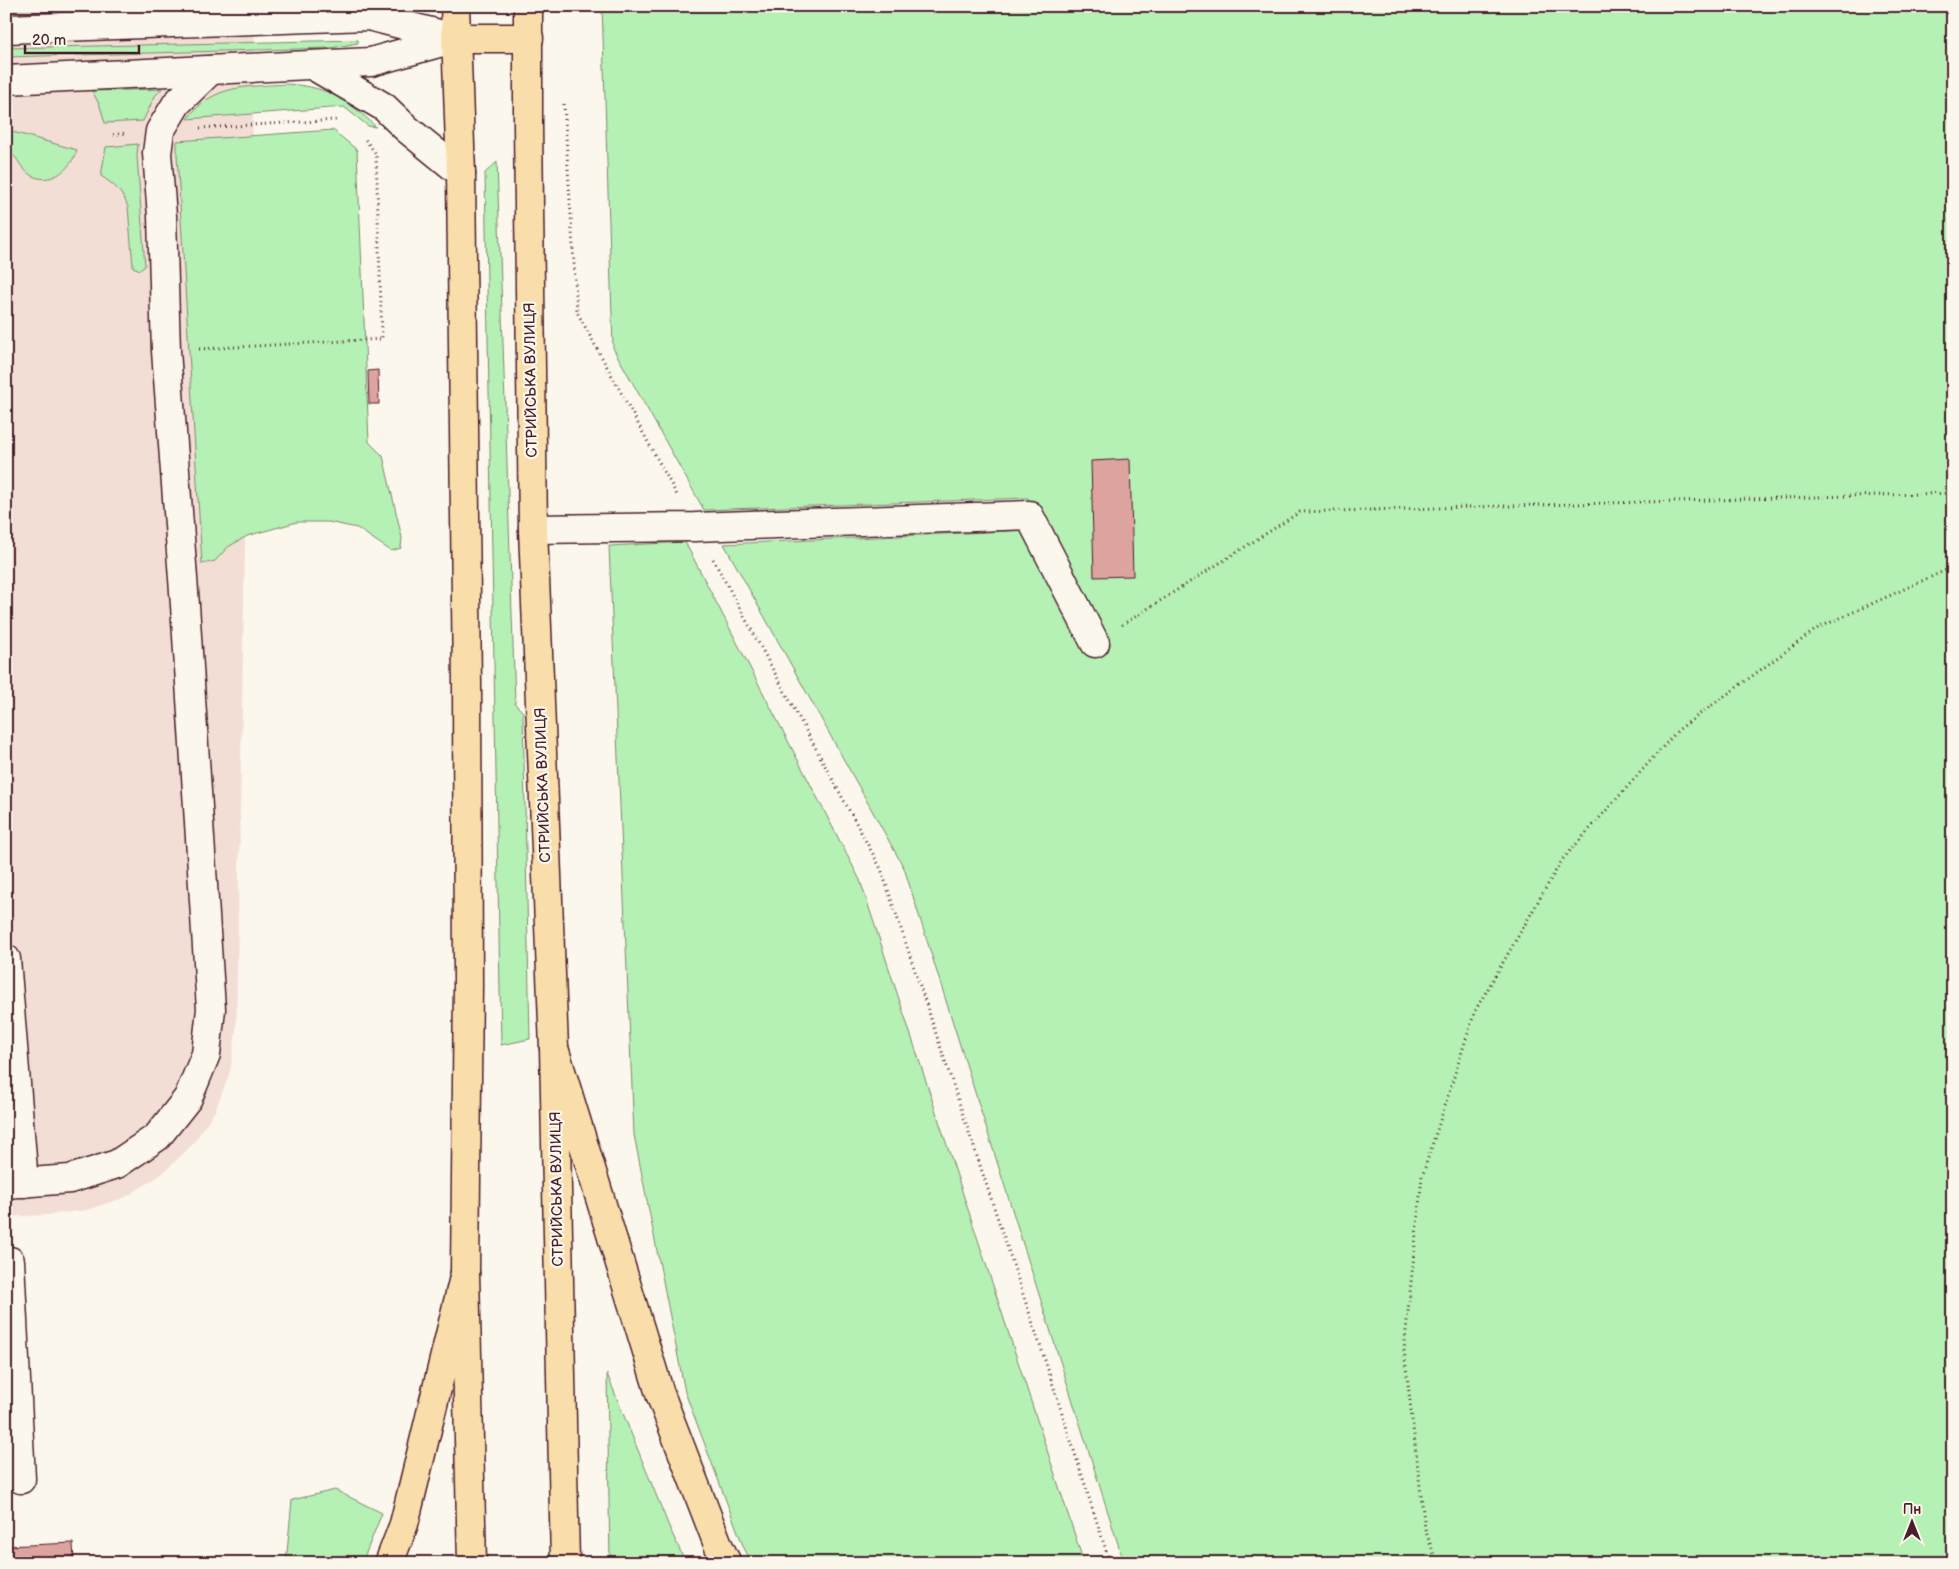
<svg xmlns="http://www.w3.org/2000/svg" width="1959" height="1569" font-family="'Balsamiq Sans',sans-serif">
	<rect width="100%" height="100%" fill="#fbf7ec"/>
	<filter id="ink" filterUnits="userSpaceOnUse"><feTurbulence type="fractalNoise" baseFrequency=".02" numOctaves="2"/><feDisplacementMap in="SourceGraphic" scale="10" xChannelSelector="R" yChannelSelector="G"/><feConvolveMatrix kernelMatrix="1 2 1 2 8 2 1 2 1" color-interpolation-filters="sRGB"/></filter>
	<g filter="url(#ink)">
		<polygon fill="#f2ded5" points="255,7 236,1031 230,1072 215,1111 192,1145 162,1174 126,1197 87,1210 46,1215 6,1217 6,9"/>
		<g fill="#b5f0b4" stroke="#808870">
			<polygon points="6,6 284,6 6,9"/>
			<polygon points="602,6 1953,6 1953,1563 1124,1563 904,868 724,544 1029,530 1028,498 704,510 613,348"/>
			<polygon points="358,40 358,43 331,48 6,57 6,48"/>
			<path d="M286,84C326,86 348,99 376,127L368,126L344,107L187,119C213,84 246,87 286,84Z"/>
			<polygon points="162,89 155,96 143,121 105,123 100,106 92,91"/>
			<path d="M6,130L77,150C71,169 52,185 32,176C25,172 20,164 16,158C13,155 8,150 7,146C5,142 6,135 6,130Z"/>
			<polygon points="333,130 357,150 369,442 383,456 402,538 401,548 391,551 357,528 328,522 297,522 247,536 228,547 215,561 202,564 177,155 177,141"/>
			<path d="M138,144L137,156L145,266L140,270L133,267L128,207C123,193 114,184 101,176L106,147Z"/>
			<polygon points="497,162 515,704 523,712 530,1039 501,1045 485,173"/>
			<polygon points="685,542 860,880 1084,1563 752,1563 744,1548 685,1392 634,1135 609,546"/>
			<polygon points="607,1374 670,1529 686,1563 610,1563"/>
			<polygon points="335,1490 382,1513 362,1563 286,1563 292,1500"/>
		</g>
		<g fill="#dda39f" stroke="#4a1f2b">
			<polygon points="378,370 379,404 369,404 368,371"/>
			<polygon points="1130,459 1133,576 1094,577 1091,461"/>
			<polygon points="73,1543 74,1563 6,1563 6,1546"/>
		</g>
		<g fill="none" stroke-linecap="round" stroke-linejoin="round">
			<g stroke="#4a1f2b" stroke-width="31">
				<g id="minor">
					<polyline points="6,29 368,16 455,38"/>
					<polyline points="312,65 384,107 407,129 461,173"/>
					<polyline points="6,80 371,62 456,38"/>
					<polyline points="533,529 695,527 1029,515 1095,643"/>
					<polyline points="6,959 24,1183"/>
					<polyline points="6,1184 70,1179 117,1164 157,1137 188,1098 206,1054 211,1009 185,605 166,351 162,216 157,153 160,131 177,103 211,70"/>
					<polyline points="10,1261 21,1479"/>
				</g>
			</g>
			<g stroke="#4a1f2b" stroke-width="31">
				<g id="major">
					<polyline points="455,6 461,173 467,685 468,985 465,1273 472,1563"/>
					<polyline points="528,6 528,126 533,529 554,1048 565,1563"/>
					<polyline points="456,38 529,38"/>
				</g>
			</g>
			<g stroke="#4a1f2b" stroke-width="31">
				<g id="highway">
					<polyline points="554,1048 660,1394 719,1547 727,1563"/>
					<polyline points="389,1563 404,1524 465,1273"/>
				</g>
			</g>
			<g stroke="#4a1f2b" stroke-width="3" stroke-dasharray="1 4" stroke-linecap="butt">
				<polyline points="564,104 577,312 677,495"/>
				<polyline points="200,128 336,120"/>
				<polyline points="113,135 126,133"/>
				<polyline points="199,349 382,339 376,154 364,138"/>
				<polyline points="713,559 881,869 1045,1360 1110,1563"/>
				<polyline points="1122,625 1300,512 1953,493"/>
				<polyline points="1437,1563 1425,1529 1404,1350 1422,1177 1475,1011 1562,860 1678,730 1818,628 1953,567"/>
			</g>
			<use href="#minor" stroke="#fbf7ec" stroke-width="28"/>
			<use href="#major" stroke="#f9deab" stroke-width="28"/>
			<use href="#highway" stroke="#f9deab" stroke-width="28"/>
		</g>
	</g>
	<g text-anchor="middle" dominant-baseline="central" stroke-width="4.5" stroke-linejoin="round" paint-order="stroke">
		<g font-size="15" fill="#4a1f2b" stroke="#fbf7ec">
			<text transform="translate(531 380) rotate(-91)">СТРИЙСЬКА ВУЛИЦЯ</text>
			<text transform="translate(543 785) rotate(-92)">СТРИЙСЬКА ВУЛИЦЯ</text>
			<text transform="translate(557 1189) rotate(-91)">СТРИЙСЬКА ВУЛИЦЯ</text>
		</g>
	</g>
	<rect width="1959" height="1569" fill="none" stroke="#fbf7ec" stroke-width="25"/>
	<rect x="12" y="12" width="1934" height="1544" fill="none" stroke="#4a1f2b" stroke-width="2" filter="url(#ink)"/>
	<g transform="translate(1912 1522)" stroke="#fbf7ec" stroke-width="4" paint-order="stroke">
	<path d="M0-4L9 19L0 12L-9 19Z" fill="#4a1f2b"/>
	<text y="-8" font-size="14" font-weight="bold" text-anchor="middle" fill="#4a1f2b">Пн</text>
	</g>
	<path d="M25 45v8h114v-8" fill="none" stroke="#4a1f2b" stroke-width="2.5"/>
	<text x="32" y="45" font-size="15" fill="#4a1f2b" stroke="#fbf7ec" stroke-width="4" paint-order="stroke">20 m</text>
</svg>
